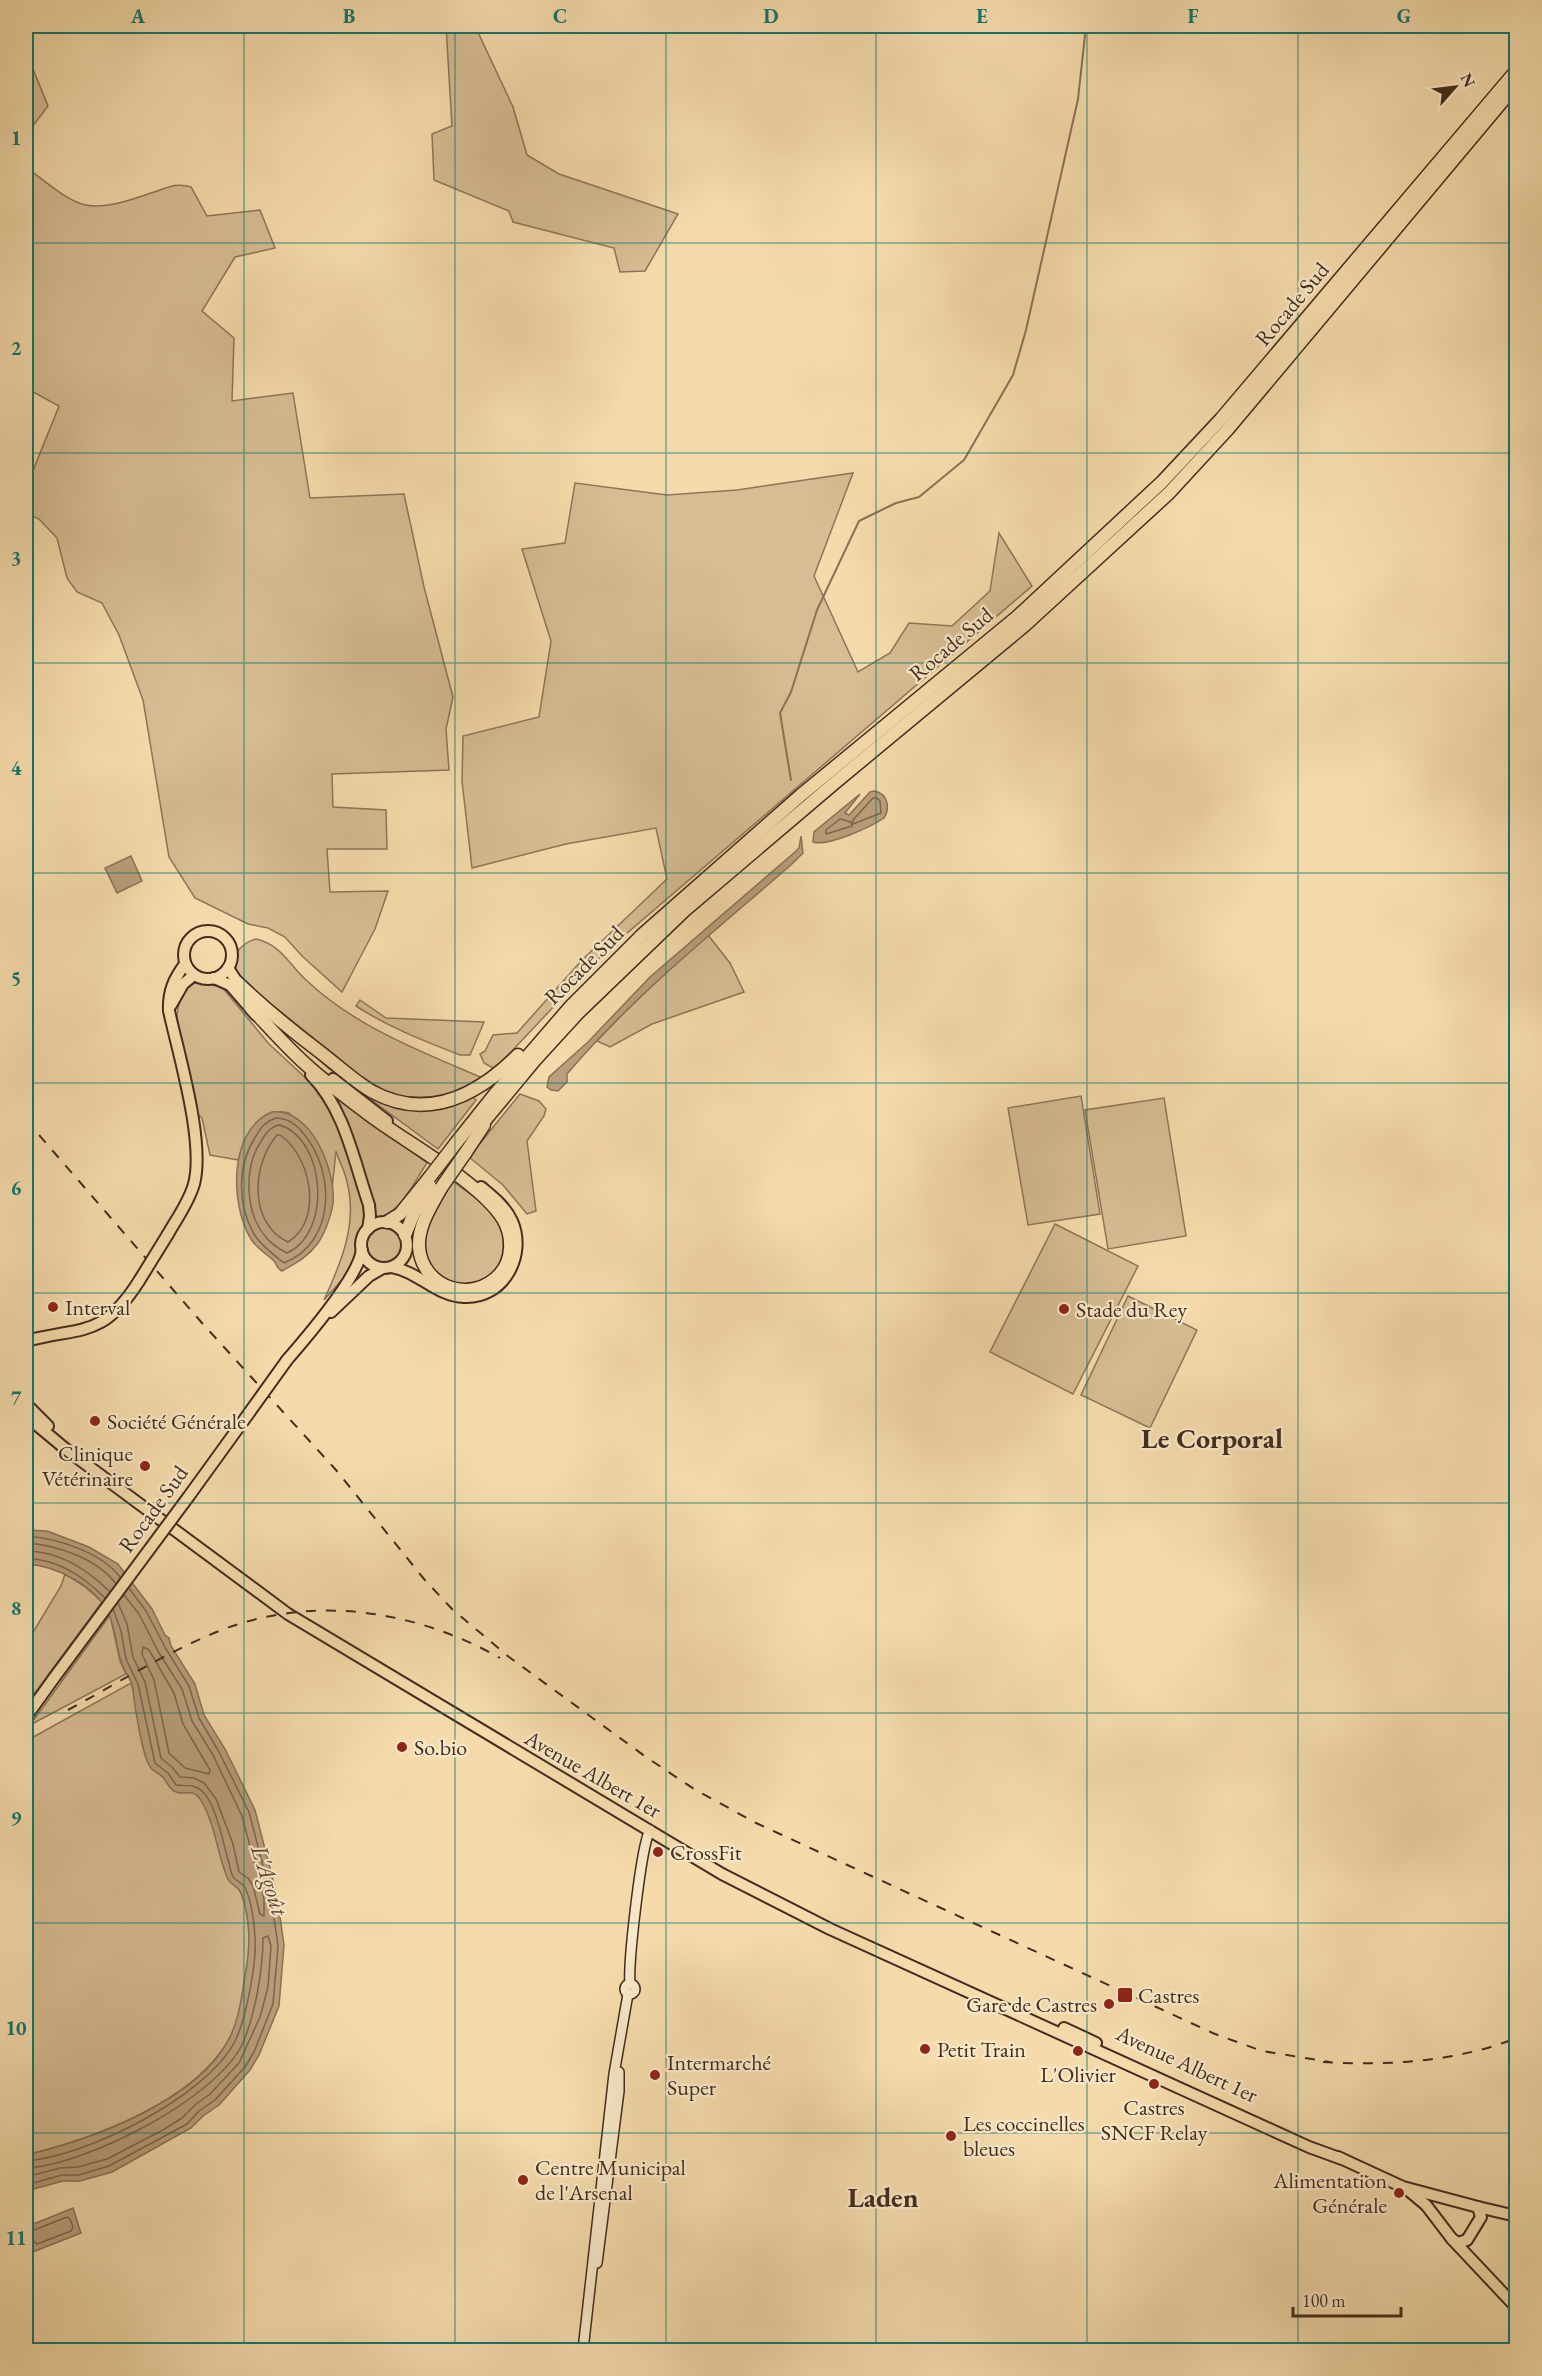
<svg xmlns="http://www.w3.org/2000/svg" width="1542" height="2376" font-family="'EB Garamond',serif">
	<rect width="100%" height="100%" fill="#f5dbab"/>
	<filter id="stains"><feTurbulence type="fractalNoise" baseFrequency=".00333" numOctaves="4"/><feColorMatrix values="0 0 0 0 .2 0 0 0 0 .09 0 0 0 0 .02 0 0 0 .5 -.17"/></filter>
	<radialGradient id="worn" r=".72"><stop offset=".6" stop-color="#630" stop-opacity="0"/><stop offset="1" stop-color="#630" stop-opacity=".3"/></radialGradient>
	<g fill="#d7bd93" stroke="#8e7458" stroke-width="1.5">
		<polygon points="446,26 475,26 513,107 527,155 559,174 678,214 645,271 620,272 614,248 513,222 509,211 434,180 432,134 452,126"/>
		<polygon points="26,52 48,106 26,135"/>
		<path d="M26,167C80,208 83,217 151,193C167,188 175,182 191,187L207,216L260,210L275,248L235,257L202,311L234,338L232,401L293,393L310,498L404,494L424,587L453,697L446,729L449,770L332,774L333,807L386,810L387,849H327L330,892L388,891L375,929L342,992L302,956L285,937L268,928L248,924L195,898L169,857L143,700L119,635L102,603L77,592L67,578L57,538L39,519L26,513V488L59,406L26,388Z"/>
		<polygon points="853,473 814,576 858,672 890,653 909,623 952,626 990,591 999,533 1032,586 605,952 495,1069 484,1063 480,1054 485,1051 493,1035 517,1033 582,960 667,879 656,828 566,844 472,868 462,781 463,736 539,717 551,641 522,549 565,543 575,483 667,495 737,490"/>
		<polygon points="708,935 730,963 744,992 652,1024 610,1047 597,1041 638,998"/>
		<path d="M256,939C280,944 289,964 305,979C355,1027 422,1052 485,1079L450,1095L433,1097H405L383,1090L361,1076L261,996L259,997C252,990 244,983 239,975C227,960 240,943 256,939Z"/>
		<path d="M196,982L222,987L269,1044L309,1081L327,1101L336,1120L366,1208L364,1226L356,1238V1257L349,1272L324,1300C341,1263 358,1223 347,1182C345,1171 339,1161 336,1151L332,1189L322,1151L289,1113C259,1105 246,1138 238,1160L210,1155L202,1118L194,1110C187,1078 158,999 196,982Z"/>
		<path d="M360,1000L386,1018L484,1022L470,1055H460C424,1041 388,1027 356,1006Z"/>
		<polygon points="285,1029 381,1099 453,1104 473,1097 476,1100 438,1149 328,1068"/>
		<polygon points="520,1094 539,1101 546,1109 544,1116 527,1141 536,1211 527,1214 503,1185 469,1157"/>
		<polygon points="1081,1096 1100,1214 1028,1225 1008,1108"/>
		<polygon points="1164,1098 1186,1236 1108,1249 1085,1110"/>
		<path d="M340,1100L427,1163C414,1181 401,1215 376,1218L375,1216L336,1102Z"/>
		<path d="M451,1180C467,1192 487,1204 497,1221C508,1239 505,1269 485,1279C475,1284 463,1284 452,1285C446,1281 438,1276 433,1271C409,1243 438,1206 451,1180Z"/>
		<polygon points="1055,1224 1138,1266 1073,1394 990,1352"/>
		<circle cx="384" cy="1245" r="18"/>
		<polygon points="1128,1296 1197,1330 1150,1428 1081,1395"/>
		<polygon points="65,1574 84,1586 102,1602 26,1705 26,1644 61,1586"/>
		<polygon points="110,1615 120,1661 126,1674 30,1725"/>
		<path d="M131,1683C139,1704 138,1752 152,1769C155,1772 160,1774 163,1777C167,1781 169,1789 175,1791C191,1797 190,1782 205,1806L236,1886C250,1900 251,1947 247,1965C243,1990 241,2019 228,2041C192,2103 92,2139 26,2155V1741Z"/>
	</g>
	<g fill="#b99f7b" stroke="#8a7155" stroke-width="1.5">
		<path d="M874,791C887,793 891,807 884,818C871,827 827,847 813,842L814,832L860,794L845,813L849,815L870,792Z"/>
		<path d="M801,836L803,853L792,864C714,932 634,995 567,1074V1082L558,1091L551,1090L547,1087L549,1077L588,1042L650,977L795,852L799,848Z"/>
		<polygon points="131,856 142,881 117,893 105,868"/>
		<path d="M272,1112C312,1108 336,1171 333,1204C331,1216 325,1233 318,1243C308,1257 296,1263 282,1271C276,1268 278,1266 274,1261C266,1253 257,1249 251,1239C230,1205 228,1130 272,1112Z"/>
		<path d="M26,1530L47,1531L89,1547L118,1564L152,1609L165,1635L169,1638L171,1646L195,1684L204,1715L225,1749L255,1810L277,1896L284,1945L279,2006L259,2055L250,2070L219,2105L203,2116L191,2128L112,2172L80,2181H63L26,2191V2155C90,2140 197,2102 229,2039C238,2022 241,2001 244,1982C250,1952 252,1922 241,1893C238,1885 230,1886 227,1877C217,1853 216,1827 203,1804C193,1784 186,1798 174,1791C169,1788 166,1781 163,1777C158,1772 152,1771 149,1765C141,1748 137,1718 134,1699C133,1695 134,1690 132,1685C130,1677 123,1670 121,1661C116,1647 116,1631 110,1617C98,1586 57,1566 26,1564Z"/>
		<path d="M73,2208L81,2233L33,2252C26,2246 25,2236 26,2227Z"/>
	</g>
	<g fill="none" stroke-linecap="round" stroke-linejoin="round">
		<g stroke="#7e654c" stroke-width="1.5">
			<polygon points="873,798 877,798 880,801 881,813 853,824 853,820"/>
			<polygon points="840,819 851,822 852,826 826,834 826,830"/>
			<path d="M276,1118C287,1118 296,1124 303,1133C335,1170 337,1242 284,1263C274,1255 261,1246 254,1234C237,1204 237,1165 256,1136C261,1127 266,1121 276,1118Z"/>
			<path d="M280,1125C326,1140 332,1233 287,1253C279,1249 270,1243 265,1236C245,1212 244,1168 260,1143C265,1135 270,1126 280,1125Z"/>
			<path d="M277,1135H280C311,1156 324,1220 288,1242C248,1223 252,1164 277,1135Z"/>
			<path d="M26,1536C56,1538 101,1552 120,1577"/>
			<path d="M26,1543C56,1545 97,1558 116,1584"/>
			<path d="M26,1551C59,1551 87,1569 110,1592"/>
			<path d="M26,1559C57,1558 83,1576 105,1598"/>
			<polyline points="118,1603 127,1624 133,1657 145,1682 161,1758 172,1767 180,1777 194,1778 204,1783 216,1799 233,1844 239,1872 248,1878 253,1886 260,1914 264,1916 264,1899 242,1816 213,1755 192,1721 182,1689 159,1653 139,1614 124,1595"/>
			<polygon points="143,1647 149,1650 174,1693 183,1724 210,1770 209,1774 185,1768 169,1753 154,1680 142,1654"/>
			<path d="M26,2161C87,2156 204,2098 234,2043C246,2021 257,1962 255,1937C254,1922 252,1901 245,1888C242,1882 239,1883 235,1879C231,1876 230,1867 229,1863C223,1844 217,1805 202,1791C195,1784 185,1786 176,1785L168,1773L155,1763L138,1684L126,1659L121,1631L113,1609"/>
			<path d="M26,2168C86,2165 214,2100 242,2045C255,2016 263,1969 263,1938L268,1936L271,1946L268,1987L260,2017L239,2063L210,2094L195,2105L182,2118L163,2130L107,2159L78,2167L60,2168L26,2177"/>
			<polyline points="26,2185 62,2175 79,2175 109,2166 187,2124 199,2111 215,2100 245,2067 254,2052 273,2004 278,1946 271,1897 249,1812 219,1752 199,1718 189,1686 166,1649 146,1611 129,1588"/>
			<polygon points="67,2217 70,2219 73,2227 71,2231 37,2244 28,2236 29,2232"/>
		</g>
		<polyline stroke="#8a7155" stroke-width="2" points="791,780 780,713 791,692 817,610 859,521 896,503 919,497 964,460 1013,375 1026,330 1078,99 1086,26"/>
		<g stroke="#442b1d" stroke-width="12">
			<g id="secondary">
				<circle cx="630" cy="1989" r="5"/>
				<path d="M630,1984C628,1963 641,1846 650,1830"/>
				<polyline points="597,2263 619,2091 619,2072"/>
				<polyline points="583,2350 614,2074 628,1994"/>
			</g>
		</g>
		<g stroke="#442b1d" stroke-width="14">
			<g id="primary">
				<circle cx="208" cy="955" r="24"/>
				<polyline points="228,968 241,988"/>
				<polyline points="214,978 230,985 256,1015"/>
				<polyline points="171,1005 183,984 194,975"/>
				<path d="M311,1075C345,1109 354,1162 369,1205L370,1216L368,1229"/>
				<polyline points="333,1079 387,1121"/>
				<circle cx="384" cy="1245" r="23"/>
				<path d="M168,1234C177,1218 189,1202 194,1184C205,1142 179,1056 169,1011C168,991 174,979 185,964"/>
				<path d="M392,1267C419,1272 436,1296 464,1297C504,1299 527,1255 512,1221C505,1206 493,1197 481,1187"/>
				<polyline points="331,1312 369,1276 383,1268"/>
				<path d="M26,1341C83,1326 102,1339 139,1281"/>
				<path d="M287,1360C307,1337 358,1278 362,1250"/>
				<polyline points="26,1404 48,1426"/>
				<polyline points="26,1416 68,1451 288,1614 722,1874 830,1929 1309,2147 1342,2159"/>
				<polyline points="189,1496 249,1413"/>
				<polyline points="26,1717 54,1678"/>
				<polyline points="1064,2028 1096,2043"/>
				<polyline points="1338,2157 1403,2187 1478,2207 1481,2217 1467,2240 1458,2243 1452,2239"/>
				<polyline points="1408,2190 1426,2205 1452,2239 1516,2307"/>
				<polyline points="1478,2207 1516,2216"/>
			</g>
		</g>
		<g stroke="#442b1d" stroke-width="15">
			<g id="highway">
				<path d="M237,982C263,1007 291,1030 320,1052C337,1065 353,1080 371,1091C427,1122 477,1096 518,1055"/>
				<path d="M252,1009C271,1029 289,1050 310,1068C329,1085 350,1100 371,1116C407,1143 480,1182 503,1219C513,1236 513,1259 500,1274C472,1305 422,1288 419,1247C418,1225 431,1207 441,1188"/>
				<polyline points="477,1130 535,1060 578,1013 684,911 837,781 1024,626 1169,493 1228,429 1516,85"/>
				<polyline points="456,1143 495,1094 571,1006 642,935 801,795 1017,617 1162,482 1221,419 1516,71"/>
				<polyline points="466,1152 484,1125"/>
				<polyline points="387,1222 400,1214 429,1178"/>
				<polyline points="405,1235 414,1213 435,1184"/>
			</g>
		</g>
		<use href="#secondary" stroke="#f8e8c8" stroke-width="9"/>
		<use href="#primary" stroke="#f5dbab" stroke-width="10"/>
		<use href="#highway" stroke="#f5dbab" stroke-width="12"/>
		<g stroke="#442b1d" stroke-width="2" stroke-dasharray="10 10" stroke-linecap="butt">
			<polyline points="26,1120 202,1323 336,1470 424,1579 452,1609 509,1657 646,1757 694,1789 756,1823 1215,2034 1262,2051 1330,2062"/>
			<path d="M68,1710C120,1682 171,1649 227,1628C318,1595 417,1611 500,1658"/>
			<path d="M1323,2062C1386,2066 1457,2062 1516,2038"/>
		</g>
		<g stroke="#442b1d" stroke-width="14" stroke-linecap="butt">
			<g id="primary-bridge">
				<polyline points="139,1281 168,1234"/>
				<polyline points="249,1413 287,1360"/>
				<polyline points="54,1678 189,1496"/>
			</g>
		</g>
		<g stroke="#442b1d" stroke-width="15" stroke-linecap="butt">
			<g id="highway-bridge">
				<polyline points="429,1178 456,1143"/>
				<polyline points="441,1188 466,1152"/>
			</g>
		</g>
		<use href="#primary-bridge" stroke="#f5dbab" stroke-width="10"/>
		<use href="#highway-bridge" stroke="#f5dbab" stroke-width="12"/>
	</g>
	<path fill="none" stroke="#0f766e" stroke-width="1.5" stroke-opacity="0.55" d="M244,26V2350M455,26V2350M666,26V2350M876,26V2350M1087,26V2350M1298,26V2350M26,243H1516M26,453H1516M26,663H1516M26,873H1516M26,1083H1516M26,1293H1516M26,1503H1516M26,1713H1516M26,1923H1516M26,2133H1516"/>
	<g fill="#8f2418" stroke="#f8e8c8" stroke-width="2">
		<circle cx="53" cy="1307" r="6"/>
		<circle cx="1064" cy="1309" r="6"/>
		<circle cx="95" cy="1421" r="6"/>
		<circle cx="145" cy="1466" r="6"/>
		<circle cx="402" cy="1747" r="6"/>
		<circle cx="658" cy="1852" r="6"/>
		<rect x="1117" y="1987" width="16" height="16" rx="3"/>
		<circle cx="1109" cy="2004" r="6"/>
		<circle cx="925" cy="2049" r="6"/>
		<circle cx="1078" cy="2051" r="6"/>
		<circle cx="655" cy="2075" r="6"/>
		<circle cx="1154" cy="2084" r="6"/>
		<circle cx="951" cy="2136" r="6"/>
		<circle cx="523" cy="2180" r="6"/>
		<circle cx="1399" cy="2193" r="6"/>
	</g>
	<g text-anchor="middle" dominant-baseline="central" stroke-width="4.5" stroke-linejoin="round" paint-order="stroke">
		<g font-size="22" fill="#442b1d" stroke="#f8e8c8">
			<text transform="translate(1292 304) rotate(-50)">Rocade Sud</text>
			<text transform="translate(951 644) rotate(-40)">Rocade Sud</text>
			<text transform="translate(584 965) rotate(-45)">Rocade Sud</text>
			<text transform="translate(153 1509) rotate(-54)">Rocade Sud</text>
			<text transform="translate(593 1774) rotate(30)">Avenue Albert 1er</text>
			<text transform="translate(1187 2064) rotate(25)">Avenue Albert 1er</text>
		</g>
		<g font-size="22" fill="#442b1d" stroke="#f8e8c8" text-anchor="start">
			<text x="65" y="1307">Interval</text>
			<text x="1076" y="1309">Stade du Rey</text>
			<text x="107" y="1421">Société Générale</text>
			<text x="133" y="1453" text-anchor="end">Clinique<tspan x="133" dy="25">Vétérinaire</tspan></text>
			<text x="414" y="1747">So.bio</text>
			<text x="670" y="1852">CrossFit</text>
			<text x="1138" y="1995">Castres</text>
			<text x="1097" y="2004" text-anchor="end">Gare de Castres</text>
			<text x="937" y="2049">Petit Train</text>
			<text x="667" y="2062">Intermarché<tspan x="667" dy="25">Super</tspan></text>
			<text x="1078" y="2074" text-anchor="middle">L'Olivier</text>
			<text x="1154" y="2107" text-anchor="middle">Castres<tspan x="1154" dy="25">SNCF Relay</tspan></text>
			<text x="963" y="2123">Les coccinelles<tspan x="963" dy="25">bleues</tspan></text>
			<text x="535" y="2167">Centre Municipal<tspan x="535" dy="25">de l'Arsenal</tspan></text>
			<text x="1387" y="2180" text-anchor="end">Alimentation<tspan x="1387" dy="25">Générale</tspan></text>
		</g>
		<g font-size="24" font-style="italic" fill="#614834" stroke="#f8e8c8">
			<text transform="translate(270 1880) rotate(72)">L'Agoût</text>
		</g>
		<g font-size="28" font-weight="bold" fill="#442b1d" stroke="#f8e8c8">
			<text x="1212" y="1438">Le Corporal</text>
			<text x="883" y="2197">Laden</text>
		</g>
	</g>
	<rect width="1542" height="2376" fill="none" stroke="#f5dbab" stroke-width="66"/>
	<g transform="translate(1455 87) rotate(62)" stroke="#f8e8c8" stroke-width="4.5" paint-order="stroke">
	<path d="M0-4.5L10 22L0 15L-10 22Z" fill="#442b1d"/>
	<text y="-9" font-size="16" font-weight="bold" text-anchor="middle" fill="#442b1d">N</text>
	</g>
	<path d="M1293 2307v9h108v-9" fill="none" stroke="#442b1d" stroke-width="3"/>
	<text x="1302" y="2307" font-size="18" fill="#442b1d" stroke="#f8e8c8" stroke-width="4.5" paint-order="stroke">100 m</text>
	<rect x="33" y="33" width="1476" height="2310" fill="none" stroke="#0f766e" stroke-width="2"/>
	<g font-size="20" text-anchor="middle" font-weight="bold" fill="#0f766e">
		<text x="138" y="23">A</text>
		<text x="349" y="23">B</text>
		<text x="560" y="23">C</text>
		<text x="771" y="23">D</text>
		<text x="982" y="23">E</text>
		<text x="1193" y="23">F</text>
		<text x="1404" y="23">G</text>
		<text x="16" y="145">1</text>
		<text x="16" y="355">2</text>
		<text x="16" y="565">3</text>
		<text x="16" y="775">4</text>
		<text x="16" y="985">5</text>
		<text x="16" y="1195">6</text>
		<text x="16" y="1405">7</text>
		<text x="16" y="1615">8</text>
		<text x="16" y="1825">9</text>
		<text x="16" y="2035">10</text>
		<text x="16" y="2245">11</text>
	</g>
	<rect width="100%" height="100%" filter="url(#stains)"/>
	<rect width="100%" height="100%" fill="url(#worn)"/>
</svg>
